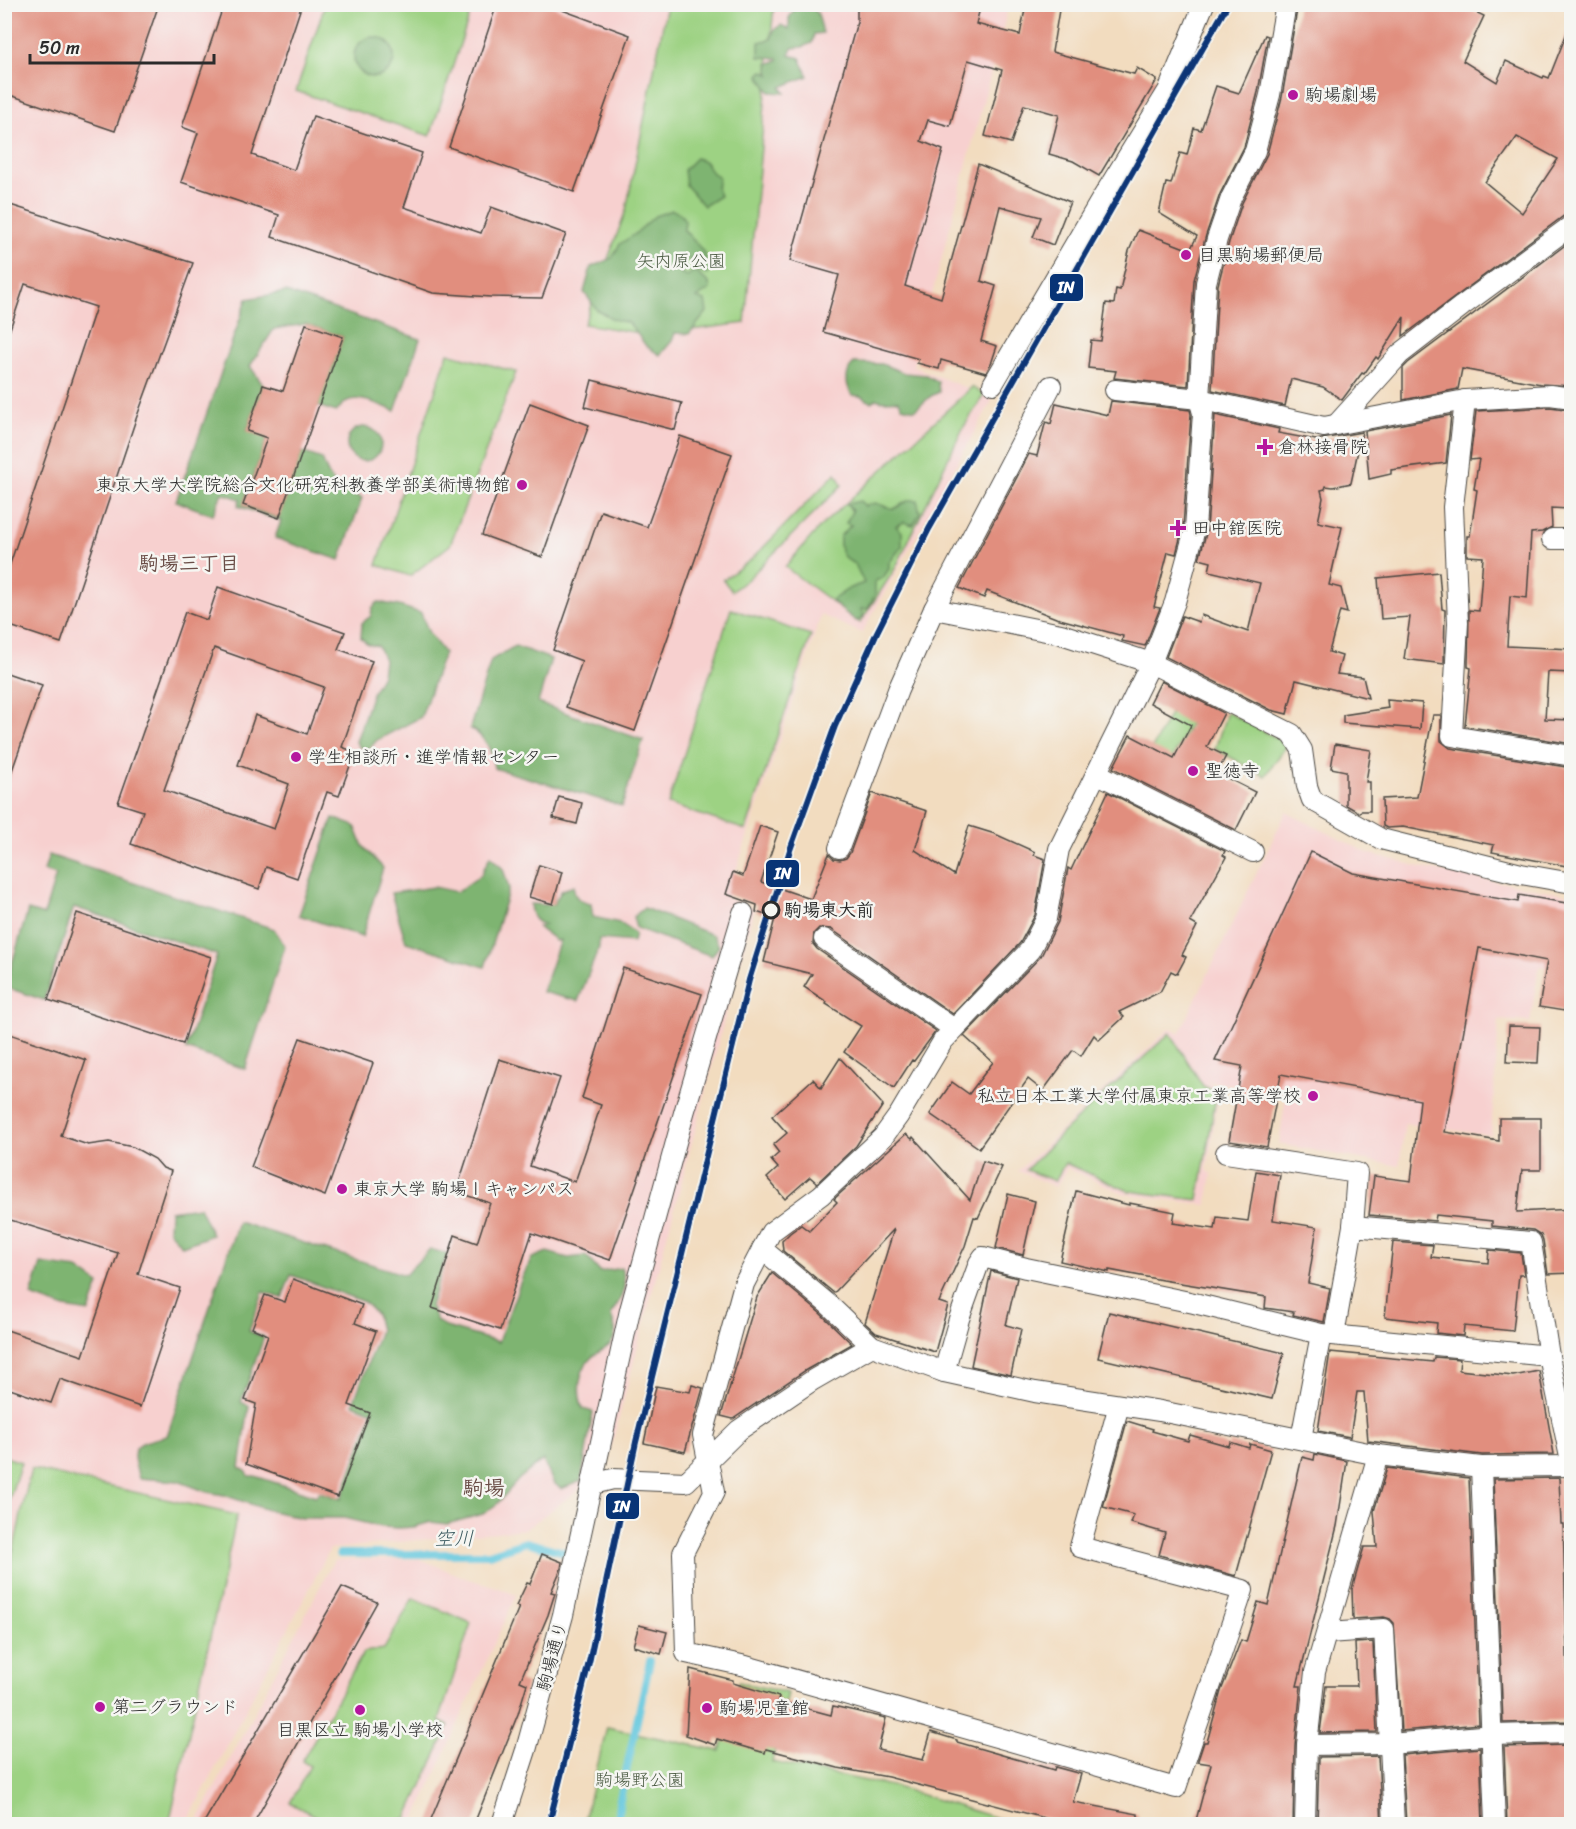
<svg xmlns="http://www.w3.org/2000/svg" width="1576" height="1829" font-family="Sriracha,'Klee One',sans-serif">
	<rect width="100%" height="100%" fill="#f6f6f2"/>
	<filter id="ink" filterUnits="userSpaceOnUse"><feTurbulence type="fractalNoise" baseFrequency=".0167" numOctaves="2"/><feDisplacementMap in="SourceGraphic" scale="12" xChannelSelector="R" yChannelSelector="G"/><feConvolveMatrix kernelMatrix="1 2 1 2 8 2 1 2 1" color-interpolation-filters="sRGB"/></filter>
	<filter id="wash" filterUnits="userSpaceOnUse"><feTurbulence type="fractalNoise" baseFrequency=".008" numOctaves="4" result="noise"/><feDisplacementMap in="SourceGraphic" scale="24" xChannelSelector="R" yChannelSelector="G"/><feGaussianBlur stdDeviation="1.35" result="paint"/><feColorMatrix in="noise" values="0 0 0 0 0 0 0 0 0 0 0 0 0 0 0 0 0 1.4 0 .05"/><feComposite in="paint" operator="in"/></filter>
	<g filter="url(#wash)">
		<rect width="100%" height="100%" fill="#f2dcbf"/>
		<g fill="#f7d0cf">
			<polygon points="5,5 1009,5 913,366 993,399 862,633 821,615 727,898 754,908 605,1470 526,1529 330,1549 186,1824 5,1824"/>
			<polygon points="1286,812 1368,853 1428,869 1571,895 1571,972 1539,966 1530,1022 1499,1020 1491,1135 1405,1124 1399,1166 1279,1144 1286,1095 1207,1081 1219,1090 1207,1170 1212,1174 1207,1205 1125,1194 1067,1168 1056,1187 1018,1171 1170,1028 1179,1034"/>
			<polygon points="420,1559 468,1579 497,1587 516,1595 413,1824 196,1824 334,1560"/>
		</g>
		<g fill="#9dd283" stroke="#647e57" stroke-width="1.5">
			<polygon points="325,5 473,5 430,136 296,91"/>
			<polygon points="667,5 774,5 745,323 652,335 584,324 626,210"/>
			<polygon points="448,353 516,372 450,545 410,576 377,565"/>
			<polygon points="972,387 984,395 963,428 895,569 860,623 785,567 820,527"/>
			<polygon points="836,473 842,485 748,579 732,591 723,580 753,558"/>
			<polygon points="731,609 811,635 746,830 668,804"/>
			<polygon points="1181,692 1201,702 1156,790 1136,780"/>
			<polygon points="1227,712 1288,744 1265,776 1215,749"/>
			<polygon points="1170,1033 1203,1086 1217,1092 1198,1200 1129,1191 1065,1163 1055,1181 1026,1170 1063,1132"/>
			<polygon points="5,1457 21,1462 5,1513 4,1457"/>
			<polygon points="31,1469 237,1515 169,1824 5,1824 5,1589"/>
			<path d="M413,1598L471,1623L439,1721L449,1726L407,1818C382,1824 374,1829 350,1817L345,1824H330L290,1803L310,1766L302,1761L364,1652L384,1649Z"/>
			<polygon points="738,1682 788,1693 772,1762 896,1787 1016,1824 583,1824 607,1727 720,1751"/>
		</g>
		<g fill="#7eb471" stroke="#54704e" stroke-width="1.5" fill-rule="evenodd">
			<polygon points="797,5 810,5 818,14 823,33 814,34 812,43 802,47 792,48 789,55 800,58 808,76 781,87 785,93 770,92 759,75 763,71 770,75 768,64 778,60 778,58 759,57 759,42 771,39 774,30 781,25 789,29 789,18"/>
			<circle cx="374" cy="57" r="20"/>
			<polygon points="696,158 706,162 710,170 719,178 717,188 720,196 704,206 686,185 684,170"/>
			<path d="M672,210L680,213L685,221L684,230C695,243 713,256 707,275L696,269L691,259L684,260L681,273L687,276L694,271L709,283L710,289L697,298L705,301L707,312L689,334L675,333L672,341L660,355L646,346L629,323L613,319L597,310L584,292L591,267L612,258L620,244L635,234L655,216Z"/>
			<path d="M286,292L420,339L395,411C383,406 360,395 347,401C343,403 339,409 336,412L318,406L343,337L306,324L274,329L250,366L263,385L247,431L267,438L243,505L279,518L302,452L322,459C331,485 336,488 362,498L340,560L275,538L281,521L238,506L240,499L222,493L213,515L176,501L247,299Z"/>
			<path d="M854,363L882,364L904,373L926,375L938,382L939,392L931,396L915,410L902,407L899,401C891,399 884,403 876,399L871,402L860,396L852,395C845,384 845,372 854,363Z"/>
			<circle cx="364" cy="444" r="17"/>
			<path d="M909,500H917L920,513L913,525L904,522L896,526L902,532V546L889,563V569L883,578L875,581V595L868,609H861L864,618L856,621L838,607L832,600L850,588L864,583L855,564C841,558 839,551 840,536L851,525L846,523L852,511L847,504L860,501L865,506L875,503L894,509Z"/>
			<polygon points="378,602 399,606 421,613 429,633 444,653 421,717 377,740 369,749 359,747 356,742 372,693 382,675 384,660 378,646 368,644 361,638 362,623 371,616 372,608"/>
			<path d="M515,646L551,659L538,703L643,740L622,806L494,768C492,749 486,738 470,728L491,660Z"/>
			<polygon points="333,818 355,826 363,846 383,868 362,937 299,915"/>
			<polygon points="49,855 274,929 285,946 245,1069 186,1049 217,955 74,907 44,1000 5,987 28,910 44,915 56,875 44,871"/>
			<polygon points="490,856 503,869 509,888 485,967 406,942 391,893 434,887 457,892 481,875"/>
			<path d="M574,886C573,898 581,902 591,904L593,917L620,923L635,933L633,942L599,939V947L578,1001L542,992L560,940L555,941C551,934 543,933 538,926L546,925C534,923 531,916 530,904L553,905L562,890Z"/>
			<polygon points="644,908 713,935 719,946 712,956 636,928 633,917"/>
			<polygon points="199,1207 212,1235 182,1246 169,1231 170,1211"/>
			<path d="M238,1222L405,1275L430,1249L447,1254L430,1306L437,1321L446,1327L498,1342L522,1278L532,1258L547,1252L568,1258L586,1256L600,1272L621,1268C629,1285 621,1300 611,1314C612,1320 616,1327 615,1333C613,1349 600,1349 590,1359C578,1372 577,1394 583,1409L593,1412L581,1481L561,1489L553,1482L543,1460L519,1479L497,1504L483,1514L447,1524L431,1522L414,1527L399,1528L382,1527L344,1518H302L268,1510L224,1495L207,1492L178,1481L139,1478C128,1444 134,1444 167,1436ZM291,1275L364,1302L376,1314L380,1330L353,1404L373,1412L341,1499L319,1492L316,1496L255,1476H249L246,1471L240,1468L249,1406L241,1402L264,1337L249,1331L263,1292L282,1298Z"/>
			<polygon points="41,1264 78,1269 99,1284 89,1312 65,1308 31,1296"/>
		</g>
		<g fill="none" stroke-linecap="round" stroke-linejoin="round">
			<g stroke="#5fc6dd" stroke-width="8">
				<polyline points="340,1554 489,1554 526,1542 564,1552"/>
				<polyline points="617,1824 619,1804 650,1661"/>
			</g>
		</g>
		<g id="blocks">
			<g fill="#e18e7e" fill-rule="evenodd">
				<polygon points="4,4 159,4 115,131 4,93"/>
				<polygon points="224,4 302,4 252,155 294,170 313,116 422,153 404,207 481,233 491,207 566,234 542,298 491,297 433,293 272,237 279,215 181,182 198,133 182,127"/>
				<polygon points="497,4 546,4 630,35 574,192 449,147"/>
				<polygon points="857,4 981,4 976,24 1020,35 1026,4 1060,4 1052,52 1134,74 1137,68 1157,80 1099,176 1073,161 1049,154 1059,115 1024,105 1011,143 985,136 1002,70 968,60 950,126 928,120 921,141 943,150 905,286 941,298 978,164 1070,202 1053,245 1033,237 1041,217 1000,206 981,281 996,286 981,341 997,346 992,361 986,373 941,360 939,369 917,363 919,359 823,332 839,275 790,261 857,22"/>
				<path d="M1298,4H1459L1484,16L1463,61L1497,82L1506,61L1543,78L1544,76L1549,78L1570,25H1572V213L1565,215L1403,336L1404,317L1378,359L1376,357L1364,374L1362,373L1342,400L1323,387L1291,379L1285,406L1212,390L1218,285L1229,242L1242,203L1267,154L1282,97ZM1517,137L1558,159L1522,213L1485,182Z"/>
				<polygon points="1265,35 1268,36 1258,92 1244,147 1220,194 1206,235 1194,280 1188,386 1114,378 1116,371 1088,368 1091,340 1101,341 1106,303 1114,304 1116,289 1120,290 1129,251 1138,230 1190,250 1197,236 1159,213 1166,183 1171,184 1180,153 1187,155 1194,128 1201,130 1216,86 1239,93"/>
				<polygon points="4,203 193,263 136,419 61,643 4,624 4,582 96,307 25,284 8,335 4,334"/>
				<polygon points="1572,240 1572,386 1541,384 1462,369 1458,389 1403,400 1403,368 1408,363"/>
				<polygon points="306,324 343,337 279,518 243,505 267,438 247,431 263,385 283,391"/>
				<polygon points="592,380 682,403 675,430 585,407"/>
				<polygon points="1111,401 1190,410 1191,414 1183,527 1176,554 1168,552 1154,607 1160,608 1145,646 1122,641 1123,636 1056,618 987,591 984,598 959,588 1029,454 1037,456 1045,424 1046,422 1051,424 1056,403 1108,415"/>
				<polygon points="530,403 589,425 542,557 482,535"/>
				<polygon points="1550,407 1572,410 1569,509 1551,508 1552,527 1542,532 1531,533 1527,598 1510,596 1507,646 1572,649 1572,673 1548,672 1545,719 1572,720 1572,744 1465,726 1471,668 1468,667 1469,610 1479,611 1483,557 1467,556 1467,536 1470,536 1477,490 1474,489 1479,459 1470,460 1476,411"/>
				<polygon points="1215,415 1279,429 1278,433 1316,440 1362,432 1351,483 1333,487 1326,486 1325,489 1321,490 1323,498 1318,522 1342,527 1329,585 1341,588 1347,613 1340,611 1329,652 1342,656 1337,674 1363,677 1368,698 1296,680 1287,714 1271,710 1166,657 1182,616 1199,622 1201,615 1248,632 1260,583 1209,571 1211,562 1199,559 1207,530"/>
				<polygon points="1451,415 1446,463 1391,470 1391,474 1369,479 1365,431"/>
				<polygon points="680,436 732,454 635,731 566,707 582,661 553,650 601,511 647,527"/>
				<polygon points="1439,572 1442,609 1445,610 1444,664 1404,659 1410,617 1381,619 1378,578"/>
				<path d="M218,587L345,632L338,649L372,661L342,747L355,752L339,796L327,792L297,878L266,867L259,889L131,844L143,811L118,803L185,612L207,620ZM214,648L324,687L307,734L255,715L238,765L289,784L274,829L164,790Z"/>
				<polygon points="4,672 42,685 8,782 4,782"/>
				<polygon points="1161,681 1224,713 1207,747 1226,756 1217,773 1255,792 1236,830 1113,768 1130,735 1174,758 1191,725 1150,703"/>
				<polygon points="1387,700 1422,703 1420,729 1343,723 1343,715 1388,708"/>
				<polygon points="1433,715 1441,715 1441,741 1450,748 1572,768 1572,867 1492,852 1494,845 1403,827 1387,828 1383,826 1382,799 1417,797"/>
				<polygon points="1335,744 1371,750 1366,782 1370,782 1370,811 1361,811 1360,813 1346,805 1346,771 1331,768"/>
				<polygon points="1108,792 1225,851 1223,855 1226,857 1190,922 1197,926 1182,955 1186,957 1177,974 1171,971 1160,992 1119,1012 1124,1017 1099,1040 1094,1035 1081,1056 1073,1050 1043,1091 1028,1079 979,1148 930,1114 952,1082 969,1094 993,1062 964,1036 1041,956 1058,922 1068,868 1071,870"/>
				<polygon points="872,793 927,811 915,850 954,875 969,826 995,834 1035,852 1034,855 1045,859 1035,915 1020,943 953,1014 831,929 819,928 814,933 813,944 817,949 936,1031 914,1061 912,1060 894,1088 844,1052 861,1026 826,1004 827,1002 804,987 812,974 764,962 775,918 756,912 757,905 726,894 733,872 743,876 760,826 778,832 761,882 811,899 829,854 834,859 840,860 846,858 850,853"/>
				<polygon points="559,797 582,803 577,824 553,818"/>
				<polygon points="1311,852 1353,873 1518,902 1519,895 1572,904 1572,968 1564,1011 1539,1007 1547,961 1479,948 1445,1132 1499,1141 1499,1118 1541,1118 1541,1170 1522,1170 1517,1212 1572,1209 1572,1273 1548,1274 1543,1240 1541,1235 1533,1230 1492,1226 1492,1221 1436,1215 1435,1221 1369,1215 1374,1176 1411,1181 1420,1100 1281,1074 1267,1147 1229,1141 1242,1066 1215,1061"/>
				<polygon points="539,865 562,872 553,904 529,897"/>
				<polygon points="77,913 211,957 183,1044 48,1000"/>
				<polygon points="623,968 702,994 610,1260 532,1233 500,1330 432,1308 455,1235 477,1243 490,1203 456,1192 499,1059 560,1078 530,1166 575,1182 601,1105 582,1098"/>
				<polygon points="1509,1026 1540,1027 1538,1063 1507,1062"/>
				<polygon points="4,1032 86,1060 61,1136 88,1145 109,1142 133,1147 155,1159 163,1168 171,1171 138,1274 180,1288 140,1407 60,1379 51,1403 4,1387 4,1329 83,1356 118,1253 4,1218"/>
				<polygon points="300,1038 373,1063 325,1196 251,1167"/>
				<polygon points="840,1058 883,1105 856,1146 817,1183 810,1177 785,1199 767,1178 778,1168 771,1160 779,1153 773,1145 787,1133 772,1116 813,1079 821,1088"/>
				<polygon points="906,1134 912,1139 913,1137 970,1200 983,1161 1002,1167 978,1218 974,1217 965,1246 939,1302 948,1305 935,1352 876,1333 865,1323 894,1229 834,1293 783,1251 782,1241 790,1233 801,1225 809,1231 837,1202 834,1199"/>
				<polygon points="1256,1171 1280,1175 1273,1220 1317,1227 1308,1283 1330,1288 1324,1322 1293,1315 1294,1312 1265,1308 1266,1297 1162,1280 1109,1270 1109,1272 1060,1261 1076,1191 1129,1205 1129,1203 1175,1212 1173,1223 1215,1229 1217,1217 1248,1221"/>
				<polygon points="1008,1194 1035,1201 1023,1255 996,1248"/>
				<polygon points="1393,1242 1433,1245 1431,1257 1488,1263 1489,1250 1521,1253 1524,1275 1519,1275 1513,1331 1464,1326 1463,1336 1436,1333 1437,1323 1385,1317"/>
				<polygon points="991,1271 1017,1278 1006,1325 1021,1329 1011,1375 971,1366"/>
				<polygon points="772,1273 820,1313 852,1344 806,1370 733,1419 721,1416 757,1297"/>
				<polygon points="293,1279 362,1305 355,1323 376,1331 349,1405 370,1413 338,1497 246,1464 256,1404 245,1400 268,1335 252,1328 265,1295 285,1302"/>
				<polygon points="1109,1312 1284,1353 1272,1399 1098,1358"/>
				<polygon points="1330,1352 1433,1362 1434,1357 1460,1359 1459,1370 1513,1376 1539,1371 1554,1454 1482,1455 1368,1441 1364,1392 1357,1392 1350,1437 1318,1431"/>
				<polygon points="692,1385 703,1388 685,1452 644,1443 656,1386 690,1392"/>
				<polygon points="1127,1421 1153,1429 1152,1431 1188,1441 1190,1435 1229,1446 1230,1442 1249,1448 1250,1444 1271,1450 1236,1576 1159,1555 1165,1533 1131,1523 1134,1515 1103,1507"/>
				<polygon points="1315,1454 1347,1461 1337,1526 1297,1686 1301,1686 1295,1745 1293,1824 1195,1824 1211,1764 1198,1762 1198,1760 1204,1742 1207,1742 1221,1691 1241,1640 1246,1642 1258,1602 1268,1605 1302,1457 1314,1460"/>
				<polygon points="1387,1468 1469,1478 1479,1724 1401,1731 1394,1623 1390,1619 1384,1617 1353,1619 1352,1589 1364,1547 1377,1547 1374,1511"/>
				<polygon points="1559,1478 1561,1524 1563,1524 1568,1684 1570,1683 1572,1721 1503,1723 1493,1479"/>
				<polygon points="542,1554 562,1562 561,1569 551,1592 555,1593 548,1615 520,1681 527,1684 518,1714 474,1824 429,1824 519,1607 516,1606 527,1583 530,1584"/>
				<polygon points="342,1587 377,1602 253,1824 203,1824"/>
				<polygon points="639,1625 667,1632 661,1654 633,1646"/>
				<polygon points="1373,1642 1377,1732 1320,1733 1326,1686 1357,1686 1355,1643"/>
				<polygon points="690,1669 733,1680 733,1683 779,1697 778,1701 831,1715 833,1706 886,1718 878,1750 923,1760 931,1732 957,1740 957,1742 1054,1770 1055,1767 1081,1774 1073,1802 1138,1814 1138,1824 1067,1824 888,1777 838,1768 766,1749 765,1753 717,1739 715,1745 686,1735"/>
				<polygon points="1567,1745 1569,1772 1572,1772 1572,1795 1570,1795 1571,1824 1507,1824 1504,1747"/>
				<polygon points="1480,1748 1483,1824 1406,1824 1402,1755"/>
				<polygon points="1378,1756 1382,1824 1317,1824 1319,1757"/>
			</g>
		</g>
	</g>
	<g filter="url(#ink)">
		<use href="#blocks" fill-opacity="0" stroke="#494641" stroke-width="1.5"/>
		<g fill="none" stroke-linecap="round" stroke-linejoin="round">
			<g stroke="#494641" stroke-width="22">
				<g id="minor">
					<polyline points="993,384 1101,200 1168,91 1204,4"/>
					<polyline points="1115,390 1199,399 1324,427 1465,400 1550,395 1572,398"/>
					<polyline points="1465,400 1453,507 1458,623 1452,736 1572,756"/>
					<polyline points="1336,425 1400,354 1462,306 1572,225"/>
					<polyline points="1552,539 1572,539"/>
					<polyline points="934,609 1061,634 1151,663 1292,734 1302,750 1307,786 1312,800 1381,839 1521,874 1572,883"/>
					<polyline points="1098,774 1253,852"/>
					<polyline points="839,848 898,690 934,609 1051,386"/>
					<polyline points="824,939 954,1029"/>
					<polyline points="1226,1153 1357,1173 1353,1226"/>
					<polyline points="762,1249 828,1304 872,1346 944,1372 1035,1392 1160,1411 1378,1455 1481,1467 1572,1466"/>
					<polyline points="1334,1335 1353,1226 1531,1242 1549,1356 1572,1467"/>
					<polyline points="944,1372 959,1319 979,1263 983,1257 1026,1268 1194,1303 1321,1334 1549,1356"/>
					<polyline points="1119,1405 1080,1547 1243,1590 1176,1788 746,1666 686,1653 683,1553 714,1492 703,1435 744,1284 771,1232 821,1195 883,1137 899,1115 943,1041 1030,950 1046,919 1059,849 1151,663 1175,602 1195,529 1203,413 1199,399 1206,283 1217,239 1231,198 1255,151 1270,95 1286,4"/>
					<polyline points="1301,1439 1321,1334"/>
					<polyline points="1481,1467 1495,1824"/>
					<polyline points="593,1484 613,1479 686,1482 739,1430 813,1380 872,1346"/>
					<polyline points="1328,1633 1384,1629 1394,1824"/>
					<polyline points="1307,1745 1390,1744 1492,1735 1572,1733"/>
					<polyline points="502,1824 526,1750 563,1615 630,1310 684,1113 743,913"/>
					<polyline points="1305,1824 1307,1745 1315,1672 1378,1455"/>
				</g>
			</g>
			<use href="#minor" stroke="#fff" stroke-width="20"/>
			<g stroke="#f6f6f2" stroke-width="10">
				<polyline id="rail-1" points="549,1824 590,1658 636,1442 749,980 790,850 835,726 877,632 929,529 1228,4"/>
			</g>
			<use href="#rail-1" stroke="#083476" stroke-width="6"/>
		</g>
	</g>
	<g fill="#b5179e" stroke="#f6f6f2" stroke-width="2">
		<circle cx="1293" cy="95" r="6"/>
		<circle cx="1186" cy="255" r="6"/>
		<path d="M1262 438h6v6h6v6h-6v6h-6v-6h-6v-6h6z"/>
		<circle cx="522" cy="485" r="6"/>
		<path d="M1175 519h6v6h6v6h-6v6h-6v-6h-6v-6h6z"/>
		<circle cx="296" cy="757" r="6"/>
		<circle cx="1193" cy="771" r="6"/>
		<circle cx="1313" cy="1096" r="6"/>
		<circle cx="342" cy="1189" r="6"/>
		<circle cx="100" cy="1707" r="6"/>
		<circle cx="707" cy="1708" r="6"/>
		<circle cx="360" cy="1710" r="6"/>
	</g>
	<circle fill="#f6f6f2" stroke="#2b2b2b" stroke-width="3" cx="771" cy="910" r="8"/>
	<g text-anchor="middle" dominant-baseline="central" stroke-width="5" stroke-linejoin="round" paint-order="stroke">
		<g font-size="18" fill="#2b2b2b" stroke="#f6f6f2" text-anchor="start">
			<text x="1305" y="95">駒場劇場</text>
			<text x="1198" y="255">目黒駒場郵便局</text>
			<text x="1278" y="447">倉林接骨院</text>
			<text x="510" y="485" text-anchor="end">東京大学大学院総合文化研究科教養学部美術博物館</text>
			<text x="1192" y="528">田中舘医院</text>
			<text x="308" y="757">学生相談所・進学情報センター</text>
			<text x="1205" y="771">聖徳寺</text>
			<text x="1301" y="1096" text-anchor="end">私立日本工業大学付属東京工業高等学校</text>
			<text x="354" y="1189">東京大学 駒場Ⅰキャンパス</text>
			<text x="112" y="1707">第二グラウンド</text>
			<text x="719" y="1708">駒場児童館</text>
			<text x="360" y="1730" text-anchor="middle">目黒区立 駒場小学校</text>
		</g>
		<g font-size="18" fill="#4d5d45" stroke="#f6f6f2">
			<text x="681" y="261">矢内原公園</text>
			<text x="640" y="1780">駒場野公園</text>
		</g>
		<g font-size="18" font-weight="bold" fill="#2b2b2b" stroke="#f6f6f2" text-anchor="start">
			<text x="784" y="910">駒場東大前</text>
		</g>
		<g font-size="18" fill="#2b2b2b" stroke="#f6f6f2">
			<text transform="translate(552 1656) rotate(-75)">駒場通り</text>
		</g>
		<g font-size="20" font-weight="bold" fill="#6b4e48" stroke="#f6f6f2">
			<text x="189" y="563">駒場三丁目</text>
		</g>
		<g font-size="20" font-style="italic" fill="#3b5a60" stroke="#f6f6f2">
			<text x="454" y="1538">空川</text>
		</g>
		<g font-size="21" font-weight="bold" fill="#6b4e48" stroke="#f6f6f2">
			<text x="484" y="1488">駒場</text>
		</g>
	</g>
	<g stroke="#f6f6f2" stroke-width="2">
		<rect x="1049" y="273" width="35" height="29" rx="6" fill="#083476"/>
		<rect x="765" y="859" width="35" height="29" rx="6" fill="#083476"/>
		<rect x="605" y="1492" width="35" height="28" rx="6" fill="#083476"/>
	</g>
	<g font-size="16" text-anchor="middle" font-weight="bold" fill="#fff">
		<text x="1066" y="293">IN</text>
		<text x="783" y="879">IN</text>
		<text x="622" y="1512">IN</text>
	</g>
	<rect width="1576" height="1829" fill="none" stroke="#f6f6f2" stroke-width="24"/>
	<path d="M30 54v9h184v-9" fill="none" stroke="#2b2b2b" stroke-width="3"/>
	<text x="39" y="54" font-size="18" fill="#2b2b2b" stroke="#f6f6f2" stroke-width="4.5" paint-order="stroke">50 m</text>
</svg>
